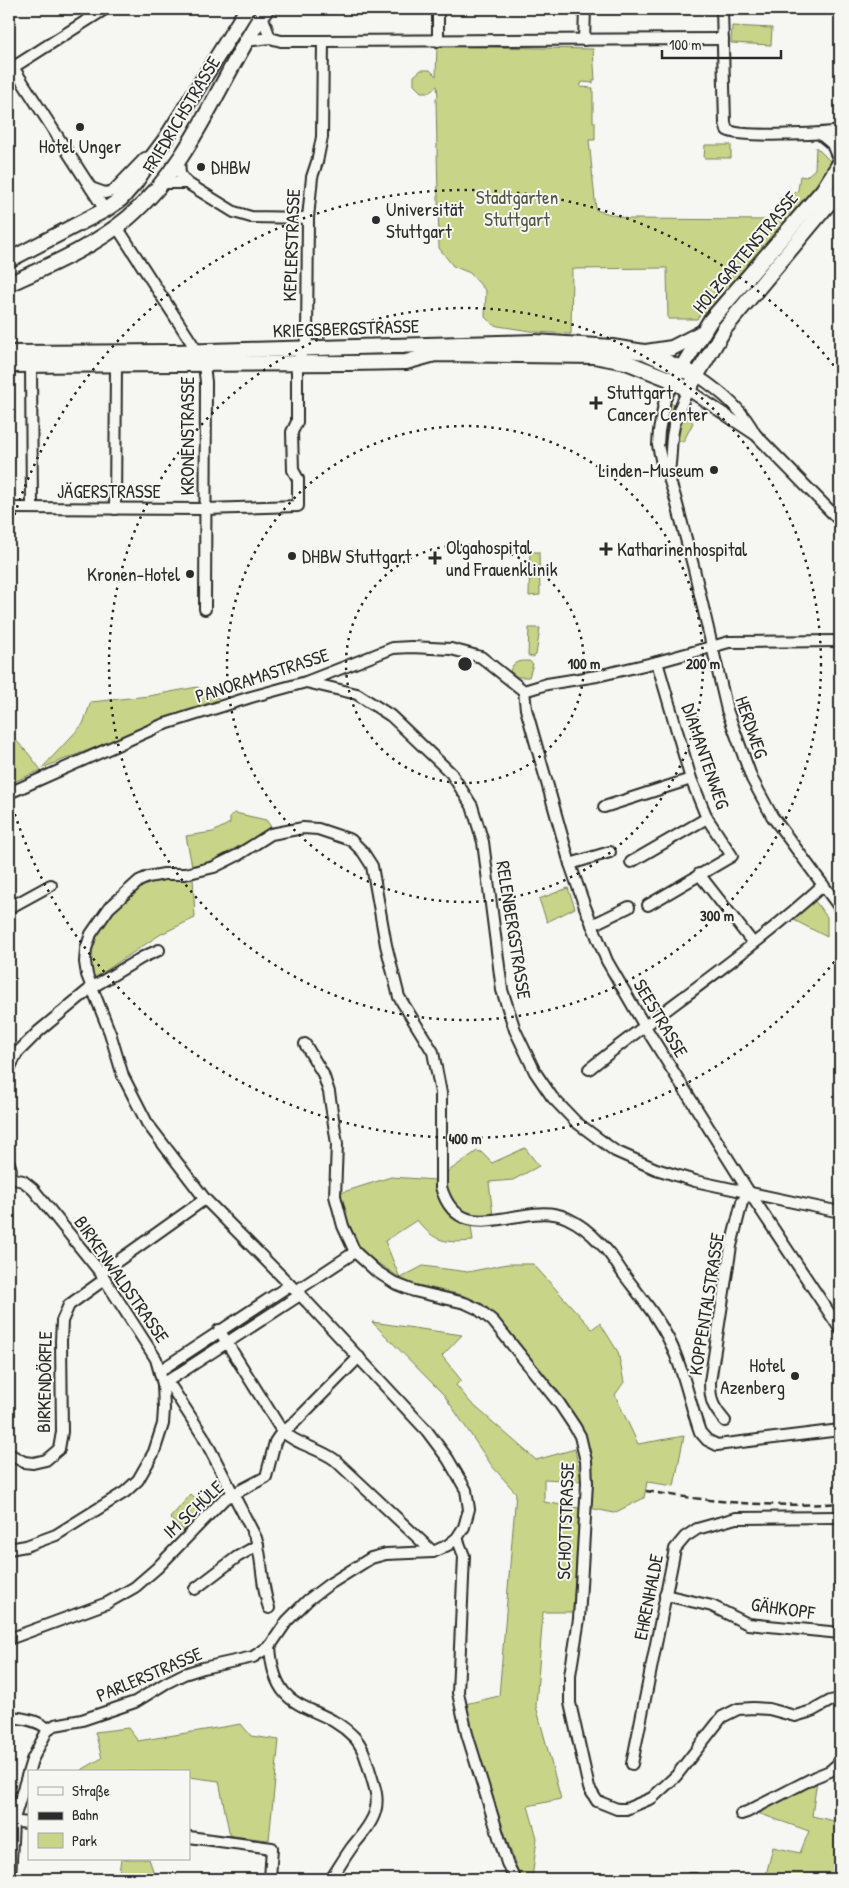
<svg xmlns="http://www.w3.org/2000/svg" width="849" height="1888" font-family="'Patrick Hand',sans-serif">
	<rect width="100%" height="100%" fill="#f6f6f2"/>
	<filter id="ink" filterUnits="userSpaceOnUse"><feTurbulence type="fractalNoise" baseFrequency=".02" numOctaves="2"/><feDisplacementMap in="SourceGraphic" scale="10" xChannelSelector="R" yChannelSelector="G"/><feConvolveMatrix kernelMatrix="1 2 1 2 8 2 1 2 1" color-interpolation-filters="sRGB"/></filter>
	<g filter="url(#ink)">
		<g fill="#c8d488" stroke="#7a805a">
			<polygon points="732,26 772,28 771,45 731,43"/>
			<path d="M437,46L593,49L595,80H593V83L582,82L580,87L593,88V122H595V140H589L596,210L628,219L770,220L798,190L800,176L806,177L815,169L816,147L834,165C799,218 747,268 704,315L701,313L697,319H668L667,268L572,269L571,334L537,332L498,326L492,324L485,317L486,291L470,273L453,266L439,248L436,98L438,97L437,86L430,92H421L414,85V76L421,70H430L436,76Z"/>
			<polygon points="705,145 731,145 731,158 704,158"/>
			<path d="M670,403L674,405L670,420L665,452C658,439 665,417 670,403Z"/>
			<polygon points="685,411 693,423 683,442 678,440 679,429"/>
			<polygon points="530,552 539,552 540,595 529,596"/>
			<polygon points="529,628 540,628 536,655 533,657 528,656"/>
			<path d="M529,661L533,664L529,677H517L510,671C513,661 520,661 529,661Z"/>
			<polygon points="197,687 220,699 42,768 83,724 91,702 149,696"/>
			<polygon points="9,733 28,753 41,770 9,784"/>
			<polygon points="235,813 266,820 272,828 210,862 192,866 186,836 213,832 230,823 230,816"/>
			<path d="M193,876L195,918L161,934L93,979C88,971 86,957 89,949C93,935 127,892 139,885C154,876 177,877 193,876Z"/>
			<polygon points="568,888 575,908 547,922 539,899"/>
			<polygon points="814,900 827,917 827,937 790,918"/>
			<path d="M525,1148L539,1166L513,1180L489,1182L493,1216L470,1218L473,1241C446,1243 435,1243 417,1220L385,1241L400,1278L423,1266L468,1272L507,1264H533L592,1329L600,1323L618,1352L624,1382L615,1395L638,1444L684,1436L674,1486L647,1482L644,1498L614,1513L590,1508L593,1465L585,1432L563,1399L521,1349L479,1305L462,1295L413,1284L400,1278L369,1257L354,1240L337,1194L391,1177L436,1180L477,1151L481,1152L492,1163Z"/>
			<polygon points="372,1322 462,1335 442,1356 461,1380 456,1385 470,1402 536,1460 575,1449 581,1481 544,1479 544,1502 579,1508 573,1612 543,1612 536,1706 561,1799 528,1806 537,1838 532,1879 525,1879 519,1875 461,1705 499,1696 516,1493 492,1466 444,1395"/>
			<polygon points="191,1494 207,1509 185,1532 170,1518"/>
			<polygon points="241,1724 251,1736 279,1740 269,1840 230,1836 219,1781 189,1777 189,1772 78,1772 102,1758 95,1732 128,1728 138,1741"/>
			<polygon points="817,1780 812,1816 839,1822 836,1837 840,1839 840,1879 765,1879 773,1847 800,1853 809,1831 755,1812"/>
			<polygon points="121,1859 149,1859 156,1879 118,1879"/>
		</g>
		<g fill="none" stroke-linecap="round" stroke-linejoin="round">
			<g stroke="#2b2b2b" stroke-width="14">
				<g id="minor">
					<polyline points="438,9 438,41"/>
					<path d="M722,9L725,123L727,130C740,138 822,134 840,131"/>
					<polyline points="262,15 270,38"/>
					<polyline points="584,40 585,9"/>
					<polyline points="246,41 270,38 281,41 323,41 723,39"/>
					<polyline points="9,61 105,210"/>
					<polyline points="9,70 105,9"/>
					<polyline points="820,134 832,144 840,163"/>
					<polyline points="179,159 180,174 187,183 234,212 251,217 308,218"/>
					<polyline points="161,183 187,183"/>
					<polyline points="91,188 105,193 113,191 145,158 150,157"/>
					<polyline points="117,227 197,351 204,365 206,382 205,609"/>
					<polyline points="31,366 32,508"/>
					<path d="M696,375C719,390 743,409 755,434"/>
					<polyline points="674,381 665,399 659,431 658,445 662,464 668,475 675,497 694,569 727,710 752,779 772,816 840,908"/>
					<path d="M668,475C672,461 670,446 673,431C675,416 682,403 688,390L756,435L840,521"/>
					<polyline points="9,508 205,509 298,506 298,479 293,470 292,432 297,422 297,364 307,339 308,218 312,177 317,162 322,137 323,41"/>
					<polyline points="115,509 116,365"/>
					<polyline points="306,682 357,694 391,716 451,773 472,806 483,842 502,990 515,1030 535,1072 552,1097 576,1122 615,1151 656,1169 695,1181 840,1212"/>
					<polyline points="524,691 526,709 570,864 585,907 607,961 644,1025 749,1192 840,1329"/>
					<polyline points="524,691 547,684 597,676 657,662 729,642 840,641"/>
					<polyline points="9,793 162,725 251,697 306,682 393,648 411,647 451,649 481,657 524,691"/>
					<polyline points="604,807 691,779"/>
					<polyline points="631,862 707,818"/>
					<polyline points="570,864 610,852"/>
					<polyline points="699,874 753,943"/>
					<polyline points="648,905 732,856 707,818 691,779 657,662"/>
					<polyline points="9,908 51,885"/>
					<polyline points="592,925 629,907"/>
					<polyline points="840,945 840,951"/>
					<polyline points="305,1044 323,1074 329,1092 337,1144 335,1196 343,1226 355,1252 376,1271 396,1284 414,1291 465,1303 478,1309 493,1321 559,1403 575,1427 580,1436 586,1461 587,1483 579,1619 570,1675 570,1703 589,1788 597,1801 617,1809 626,1809 652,1798 676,1776 722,1717 738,1709 753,1708 769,1709 795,1716 812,1711 830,1701 840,1699"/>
					<polyline points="9,1069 17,1053 39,1031 91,988 143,957 159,950"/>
					<path d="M589,1069C667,1007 750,952 823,885"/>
					<polyline points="9,1163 11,1170 10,1178"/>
					<polyline points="9,1178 23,1181 33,1189 100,1272 156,1359 163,1384 164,1409 163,1424 154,1452 138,1480 125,1492 56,1535 26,1546 9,1549"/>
					<polyline points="101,1273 205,1199"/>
					<polyline points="296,1291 355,1252"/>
					<path d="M219,1330L282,1431C297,1445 319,1448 335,1460L433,1552"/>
					<polyline points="161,1370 290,1285"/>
					<path d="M163,1384L172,1388L203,1436L256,1538C263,1561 261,1585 269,1608"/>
					<polyline points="163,1384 300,1295"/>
					<path d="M725,1421C713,1407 710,1401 710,1382L731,1246L742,1202L749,1192"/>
					<polyline points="9,1454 24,1462 33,1463 46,1460 59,1449 62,1432 61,1341 62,1321 69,1305 105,1279"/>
					<polyline points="457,1538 464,1556 458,1693 467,1734 507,1863 515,1879"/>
					<polyline points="195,1589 237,1557 258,1545"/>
					<polyline points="665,1595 712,1606 748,1624 840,1633"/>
					<polyline points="9,1639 107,1603 135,1587 157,1568 224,1499 266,1477 275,1442 279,1436 294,1423 359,1357"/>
					<path d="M270,1646C274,1719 317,1699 354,1737C364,1747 367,1763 371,1775C375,1788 379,1799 375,1812C371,1825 360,1837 352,1847C344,1858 338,1869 331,1879"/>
					<path d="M9,1717C23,1718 37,1720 48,1729"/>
					<polyline points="632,1764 675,1549 685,1537 697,1529 736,1518 840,1517"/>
					<polyline points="741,1814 747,1812 815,1777 830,1771 840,1762"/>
					<polyline points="9,1821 29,1823"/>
					<polyline points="189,1837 272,1848 270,1879"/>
					<path d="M10,1879L13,1822L32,1760L48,1729L55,1725L82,1720L135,1702L166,1683L184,1674L203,1668L253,1657L270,1646L287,1621L308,1600L328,1585L371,1558L386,1554L433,1552L448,1545L457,1538L464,1527L469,1509L466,1490L448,1459L427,1431L308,1303L205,1199L147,1123L123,1076L110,1033L87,975L85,962L86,949L91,934L109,908L139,881L148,877L164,874H185L214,867L238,855L271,834L303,828L318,829L351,840L363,852L372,866L386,945L399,997L433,1052L441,1093V1187C460,1253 524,1198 567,1218C580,1224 590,1232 600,1243C610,1252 617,1265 625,1276C644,1301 665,1326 676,1356C686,1381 691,1407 700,1432L707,1440L717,1445L840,1430"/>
					<polyline points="690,1879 695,1879"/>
				</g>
			</g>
			<g stroke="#2b2b2b" stroke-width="18">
				<g id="major">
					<polyline points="9,260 105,210 121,199 135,183 153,156 165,140 247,9"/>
					<path d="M9,284C50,265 93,247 128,218C193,163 220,77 266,9"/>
					<polyline points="646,352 672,348 703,332"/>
					<polyline points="9,353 175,352 535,342 612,347 644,352 696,375"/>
					<polyline points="9,365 350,363 406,362 435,354 594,356 626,362 674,381 688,390 725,328 840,190"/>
					<polyline points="678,374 710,321 823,190 840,163"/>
				</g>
			</g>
			<use href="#minor" stroke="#f6f6f2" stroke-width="10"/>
			<use href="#major" stroke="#f6f6f2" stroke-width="14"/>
			<path stroke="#2b2b2b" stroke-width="2.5" stroke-dasharray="8 4" stroke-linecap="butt" d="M646,1491C710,1502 775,1508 840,1503"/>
		</g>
	</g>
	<g fill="none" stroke="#2b2b2b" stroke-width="2.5" stroke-dasharray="2.5 5">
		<circle cx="465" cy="664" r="119"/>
		<circle cx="465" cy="664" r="238"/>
		<circle cx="465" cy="664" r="356"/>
		<path d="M839 956A475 475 0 0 1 10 799M10 529A475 475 0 0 1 839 372"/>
	</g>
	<g fill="#2b2b2b" stroke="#f6f6f2" stroke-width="2">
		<circle cx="80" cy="127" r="5"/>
		<circle cx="201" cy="167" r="5"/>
		<circle cx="376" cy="220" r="5"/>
		<path d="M593.5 395.5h5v5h5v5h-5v5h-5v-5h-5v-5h5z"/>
		<circle cx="714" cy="470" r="5"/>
		<path d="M603.5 541.5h5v5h5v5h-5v5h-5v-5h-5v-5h5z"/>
		<circle cx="292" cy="556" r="5"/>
		<path d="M432.5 550.5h5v5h5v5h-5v5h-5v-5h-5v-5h5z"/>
		<circle cx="190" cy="574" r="5"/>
		<circle cx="795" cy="1376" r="5"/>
	</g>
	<g text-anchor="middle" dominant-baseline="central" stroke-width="4" stroke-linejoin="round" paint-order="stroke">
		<g font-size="19" fill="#2b2b2b" stroke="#f6f6f2">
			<text transform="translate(181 114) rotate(-59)">FRIEDRICHSTRASSE</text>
			<text transform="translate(291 245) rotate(-88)">KEPLERSTRASSE</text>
			<text transform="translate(745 252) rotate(-50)">HOLZGARTENSTRASSE</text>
			<text transform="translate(346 328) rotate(-2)">KRIEGSBERGSTRASSE</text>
			<text transform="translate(187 436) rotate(-90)">KRONENSTRASSE</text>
			<text x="109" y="491">JÄGERSTRASSE</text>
			<text transform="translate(262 675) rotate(-18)">PANORAMASTRASSE</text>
			<text transform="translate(752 727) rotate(71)">HERDWEG</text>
			<text transform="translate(706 756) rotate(71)">DIAMANTENWEG</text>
			<text transform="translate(514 930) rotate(81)">RELENBERGSTRASSE</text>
			<text transform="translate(661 1018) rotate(59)">SEESTRASSE</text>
			<text transform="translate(122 1279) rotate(55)">BIRKENWALDSTRASSE</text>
			<text transform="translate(706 1304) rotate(-81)">KOPPENTALSTRASSE</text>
			<text transform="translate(44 1382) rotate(-89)">BIRKENDÖRFLE</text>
			<text transform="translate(193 1509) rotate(-43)">IM SCHÜLE</text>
			<text transform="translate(565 1521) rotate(-88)">SCHOTTSTRASSE</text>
			<text transform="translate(648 1597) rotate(-79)">EHRENHALDE</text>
			<text transform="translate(783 1608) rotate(8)">GÄHKOPF</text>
			<text transform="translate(149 1674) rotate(-23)">PARLERSTRASSE</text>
		</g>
		<g font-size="19" fill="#2b2b2b" stroke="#f6f6f2" text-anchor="start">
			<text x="80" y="146" text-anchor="middle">Hotel Unger</text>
			<text x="211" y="167">DHBW</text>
			<text x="386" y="209">Universität<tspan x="386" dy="22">Stuttgart</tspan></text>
			<text x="607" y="392">Stuttgart<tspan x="607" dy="22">Cancer Center</tspan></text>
			<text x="704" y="470" text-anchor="end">Linden-Museum</text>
			<text x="446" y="547">Olgahospital<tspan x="446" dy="22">und Frauenklinik</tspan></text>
			<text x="617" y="549">Katharinenhospital</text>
			<text x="302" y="556">DHBW Stuttgart</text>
			<text x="180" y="574" text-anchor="end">Kronen-Hotel</text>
			<text x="785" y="1365" text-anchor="end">Hotel<tspan x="785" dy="22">Azenberg</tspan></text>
		</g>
		<g font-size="19" fill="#525542" stroke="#f6f6f2">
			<text x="517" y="197">Stadtgarten<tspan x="517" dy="22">Stuttgart</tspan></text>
		</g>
	</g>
	<circle cx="465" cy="664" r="8" fill="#2b2b2b" stroke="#f6f6f2" stroke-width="2.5"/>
	<g font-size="15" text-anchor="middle" font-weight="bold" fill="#2b2b2b" stroke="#f6f6f2" stroke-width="4" stroke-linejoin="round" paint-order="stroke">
		<text x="584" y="669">100 m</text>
		<text x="703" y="669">200 m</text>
		<text x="717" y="921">300 m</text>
		<text x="465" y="1144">400 m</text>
	</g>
	<rect width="849" height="1888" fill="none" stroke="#f6f6f2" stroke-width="30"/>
	<rect x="15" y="15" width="819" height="1858" fill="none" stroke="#2b2b2b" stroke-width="2" filter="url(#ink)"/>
	<rect x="28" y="1770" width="162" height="90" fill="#f6f6f2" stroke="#a5a5a2"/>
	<rect x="38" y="1787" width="25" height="8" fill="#f6f6f2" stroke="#a5a5a2"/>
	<text x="72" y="1796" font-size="15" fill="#2b2b2b">Straße</text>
	<rect x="38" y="1812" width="25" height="8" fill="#2b2b2b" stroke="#a5a5a2"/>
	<text x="72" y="1820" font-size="15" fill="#2b2b2b">Bahn</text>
	<rect x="38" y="1833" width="25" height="15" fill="#c8d488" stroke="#a5a5a2"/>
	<text x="72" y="1846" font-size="15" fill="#2b2b2b">Park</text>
	<path d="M662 50v8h119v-8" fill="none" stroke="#2b2b2b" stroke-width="2.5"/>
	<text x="669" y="50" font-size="15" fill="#2b2b2b" stroke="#f6f6f2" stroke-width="4" paint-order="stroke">100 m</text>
</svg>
